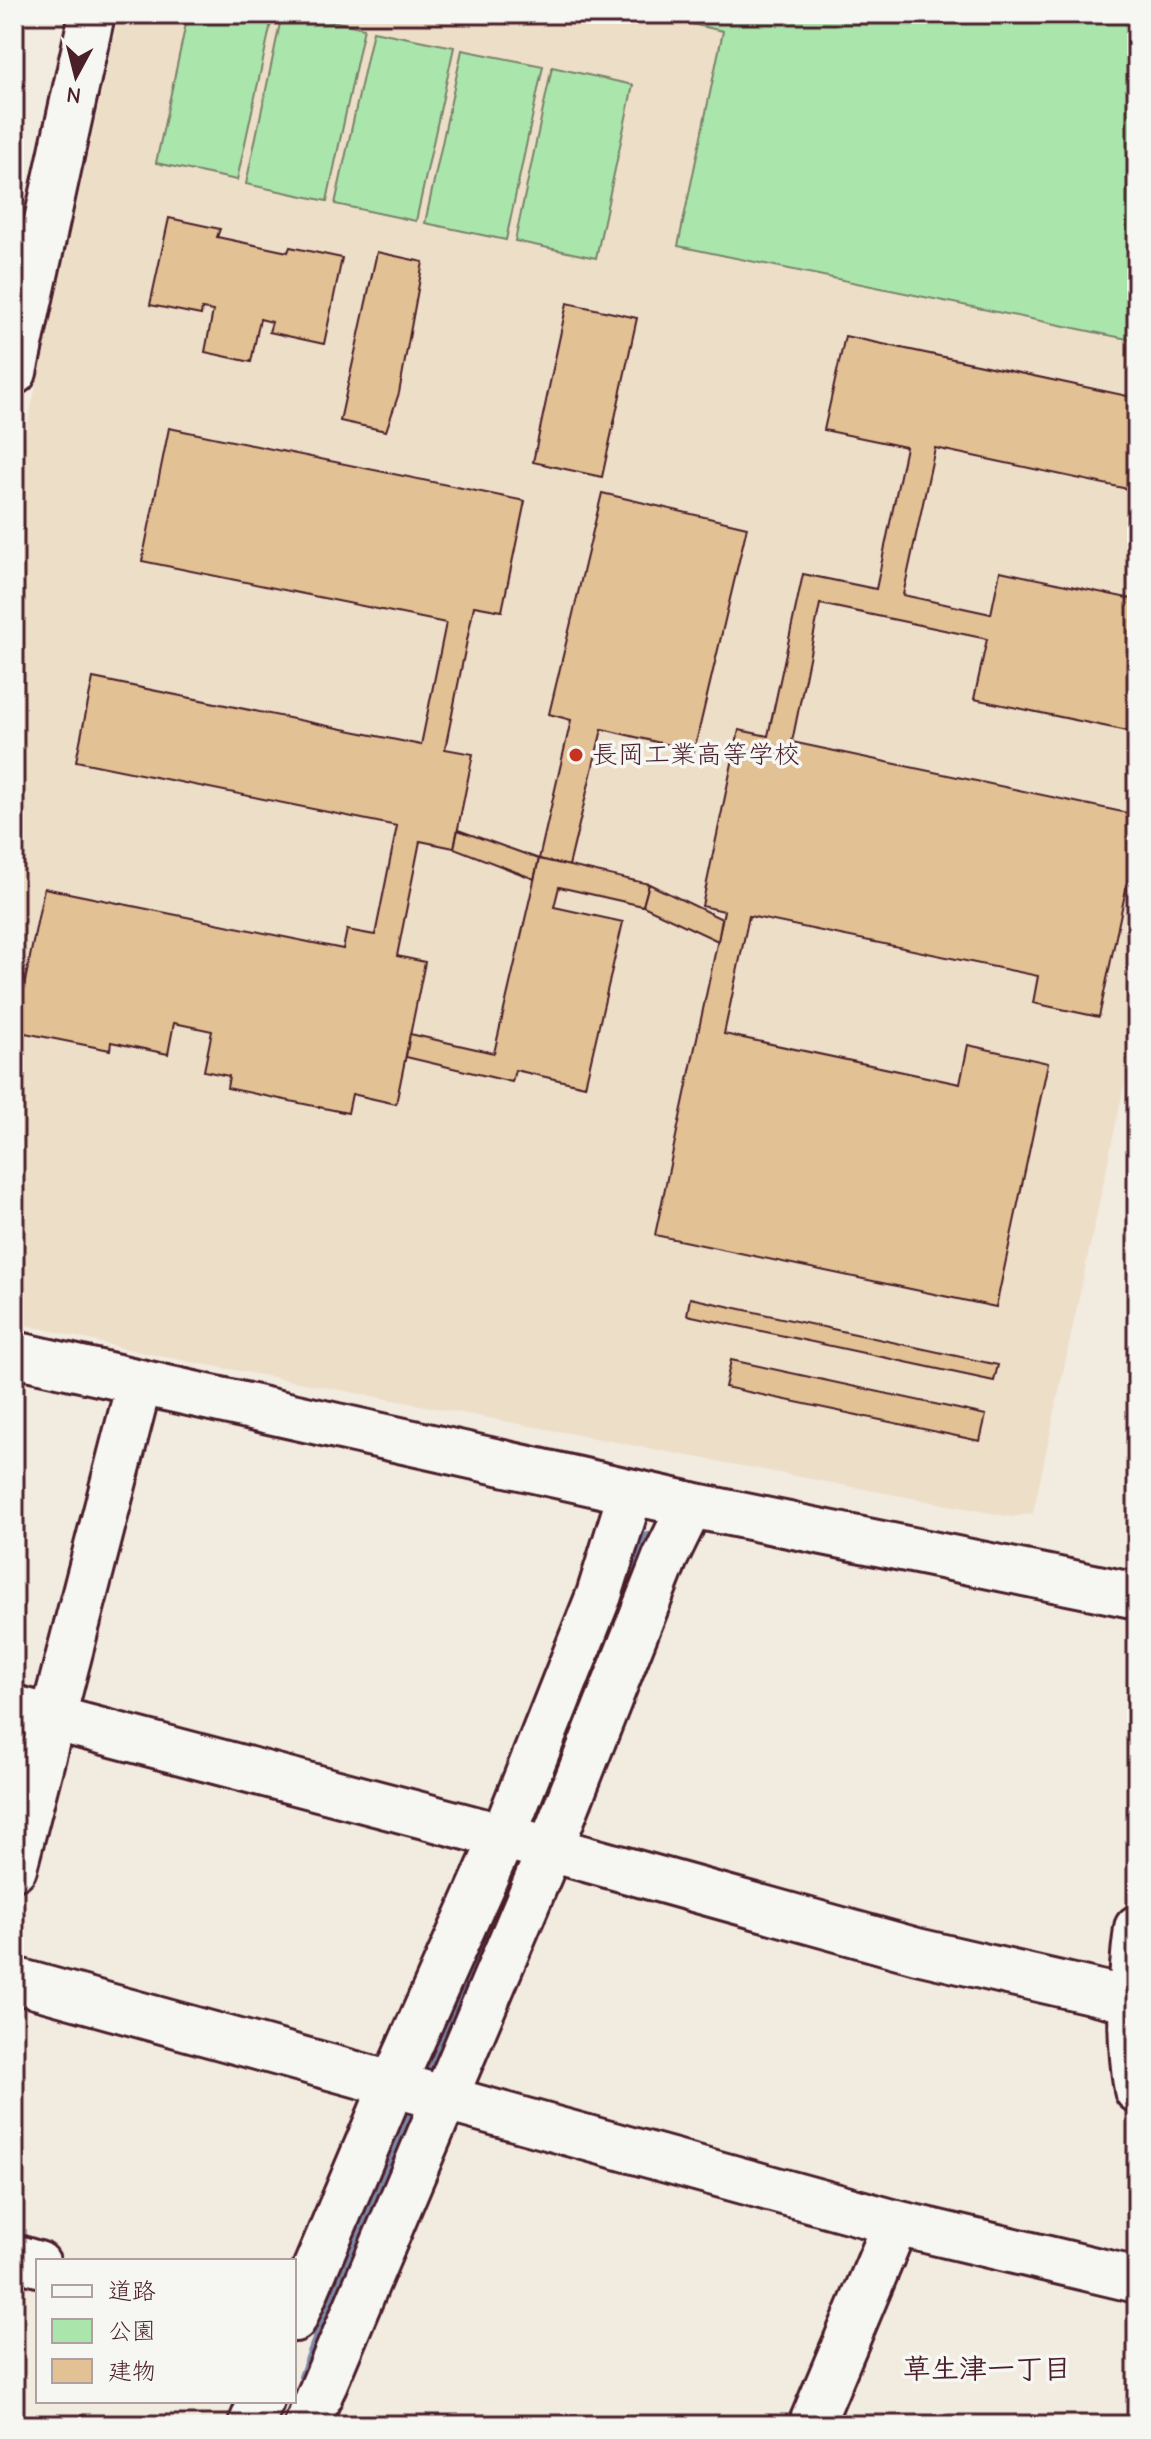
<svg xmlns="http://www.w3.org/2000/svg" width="1151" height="2439" font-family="'Comic Neue','Klee One',sans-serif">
	<rect width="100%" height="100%" fill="#f2ebdf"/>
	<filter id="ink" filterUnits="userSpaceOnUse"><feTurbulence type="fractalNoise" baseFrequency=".0125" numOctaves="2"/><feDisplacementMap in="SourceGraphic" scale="16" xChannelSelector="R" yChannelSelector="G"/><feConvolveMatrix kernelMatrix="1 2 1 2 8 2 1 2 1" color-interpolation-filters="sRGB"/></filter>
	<g filter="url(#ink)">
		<polygon fill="#eddec8" points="119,14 1137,14 1137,1025 1033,1513 1012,1517 144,1353 14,1322 14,485"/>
		<g fill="#aae6ac" stroke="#7a826c" stroke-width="2">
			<polygon points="188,14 273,14 237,180 156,163"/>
			<polygon points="282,14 299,14 364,28 327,201 246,184"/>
			<polygon points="647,14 1137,14 1137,341 678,246 723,31"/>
			<polygon points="373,31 454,47 416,221 335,204"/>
			<polygon points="462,50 543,66 506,240 425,223"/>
			<polygon points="552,67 633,85 596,258 515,241"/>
		</g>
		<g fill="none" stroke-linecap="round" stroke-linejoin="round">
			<g stroke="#7e8aa8" stroke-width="12">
				<polyline points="625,1601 648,1538"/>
				<polyline points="304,2377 321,2331 488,1940"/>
			</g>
		</g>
		<g fill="#e2c194" stroke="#4a1f2b" stroke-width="2">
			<polygon points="169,218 220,229 217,237 288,252 290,247 342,258 324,344 269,332 272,322 260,319 251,362 205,352 213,311 202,309 201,315 150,305"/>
			<polygon points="377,252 423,262 399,393 386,431 340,421"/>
			<polygon points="567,303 637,318 602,477 533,462"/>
			<polygon points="845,336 1137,398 1137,491 935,448 903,595 991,614 1000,571 1137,600 1137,733 974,699 987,639 820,604 792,742 1137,815 1137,837 1099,1017 1033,1003 1038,976 749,916 724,1034 960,1084 968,1045 1048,1063 996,1307 655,1235 724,911 702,906 739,730 768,736 803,574 876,589 906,447 824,430"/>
			<polygon points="169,428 525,501 502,611 474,606 445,749 473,754 454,848 420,841 397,956 425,962 396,1104 352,1094 348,1113 227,1088 229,1076 204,1071 212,1031 174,1023 168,1054 111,1042 110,1050 15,1031 44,888 343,949 347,930 375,935 397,826 76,761 93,678 421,745 446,623 142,561"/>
			<polygon points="602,493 747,527 694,751 602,729 569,866 539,859 571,720 549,714"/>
			<polygon points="458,830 539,859 534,879 454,848"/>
			<polygon points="539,859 649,884 643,906 559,887 554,907 623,922 585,1086 515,1070 512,1082 406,1057 410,1034 494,1053"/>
			<polygon points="649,884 722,919 718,941 643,906"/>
			<polygon points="690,1298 998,1365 994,1381 687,1315"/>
			<polygon points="731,1360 986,1415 980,1441 725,1387"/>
		</g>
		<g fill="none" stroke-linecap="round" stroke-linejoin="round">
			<g stroke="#4a1f2b" stroke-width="50">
				<g id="minor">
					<polyline points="14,372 92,14"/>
					<polyline points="14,1708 550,1849 917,1951 1130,2000"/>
					<polyline points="14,1868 139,1384"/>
					<polyline points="14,1980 896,2223 1137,2280"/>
					<polyline points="14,2257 38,2264"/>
					<polyline points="294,2319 393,2084 503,1837 599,1595 631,1492"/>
					<polyline points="251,2425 261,2401"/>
					<polyline points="307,2425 550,1849 665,1558 691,1505"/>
					<polyline points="811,2425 896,2223"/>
				</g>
			</g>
			<g stroke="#4a1f2b" stroke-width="50">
				<polyline id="tertiary" points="14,1354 691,1505 1137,1596"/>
			</g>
			<g stroke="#4a1f2b" stroke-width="50">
				<path id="secondary" d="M1137,1928C1130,1982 1128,2035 1137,2090"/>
			</g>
			<use href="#minor" stroke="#f6f6f2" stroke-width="44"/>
			<use href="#tertiary" stroke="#f6f6f2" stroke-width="44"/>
			<use href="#secondary" stroke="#f6f6f2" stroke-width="44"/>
		</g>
	</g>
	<circle fill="#c8321e" stroke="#f6f6f2" stroke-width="3" cx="576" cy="755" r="8"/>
	<g text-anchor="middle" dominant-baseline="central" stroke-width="7" stroke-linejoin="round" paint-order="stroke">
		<g font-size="26" fill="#4a1f2b" stroke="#f6f6f2" text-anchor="start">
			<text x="592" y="755">長岡工業高等学校</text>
		</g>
		<g font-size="28" font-weight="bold" fill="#4a1f2b" stroke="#f6f6f2">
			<text x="987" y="2369">草生津一丁目</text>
		</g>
	</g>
	<rect width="1151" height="2439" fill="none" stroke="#f6f6f2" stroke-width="48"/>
	<rect x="24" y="24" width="1103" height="2391" fill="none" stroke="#4a1f2b" stroke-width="3" filter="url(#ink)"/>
	<rect x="36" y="2259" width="260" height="144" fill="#f6f6f2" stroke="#b1a0a2" stroke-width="2"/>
	<rect x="52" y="2285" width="40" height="12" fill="#f6f6f2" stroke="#b1a0a2" stroke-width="2"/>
	<text x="108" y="2299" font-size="24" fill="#4a1f2b">道路</text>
	<rect x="52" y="2319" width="40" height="24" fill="#aae6ac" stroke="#b1a0a2" stroke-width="2"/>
	<text x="108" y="2339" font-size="24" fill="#4a1f2b">公園</text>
	<rect x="52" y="2359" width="40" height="24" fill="#e2c194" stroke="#b1a0a2" stroke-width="2"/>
	<text x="108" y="2379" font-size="24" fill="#4a1f2b">建物</text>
	<g transform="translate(76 76) rotate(187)" stroke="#f6f6f2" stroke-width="6" paint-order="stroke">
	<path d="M0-6L14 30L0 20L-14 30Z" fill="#4a1f2b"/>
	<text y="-12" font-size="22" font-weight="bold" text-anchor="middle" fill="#4a1f2b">N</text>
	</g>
</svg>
